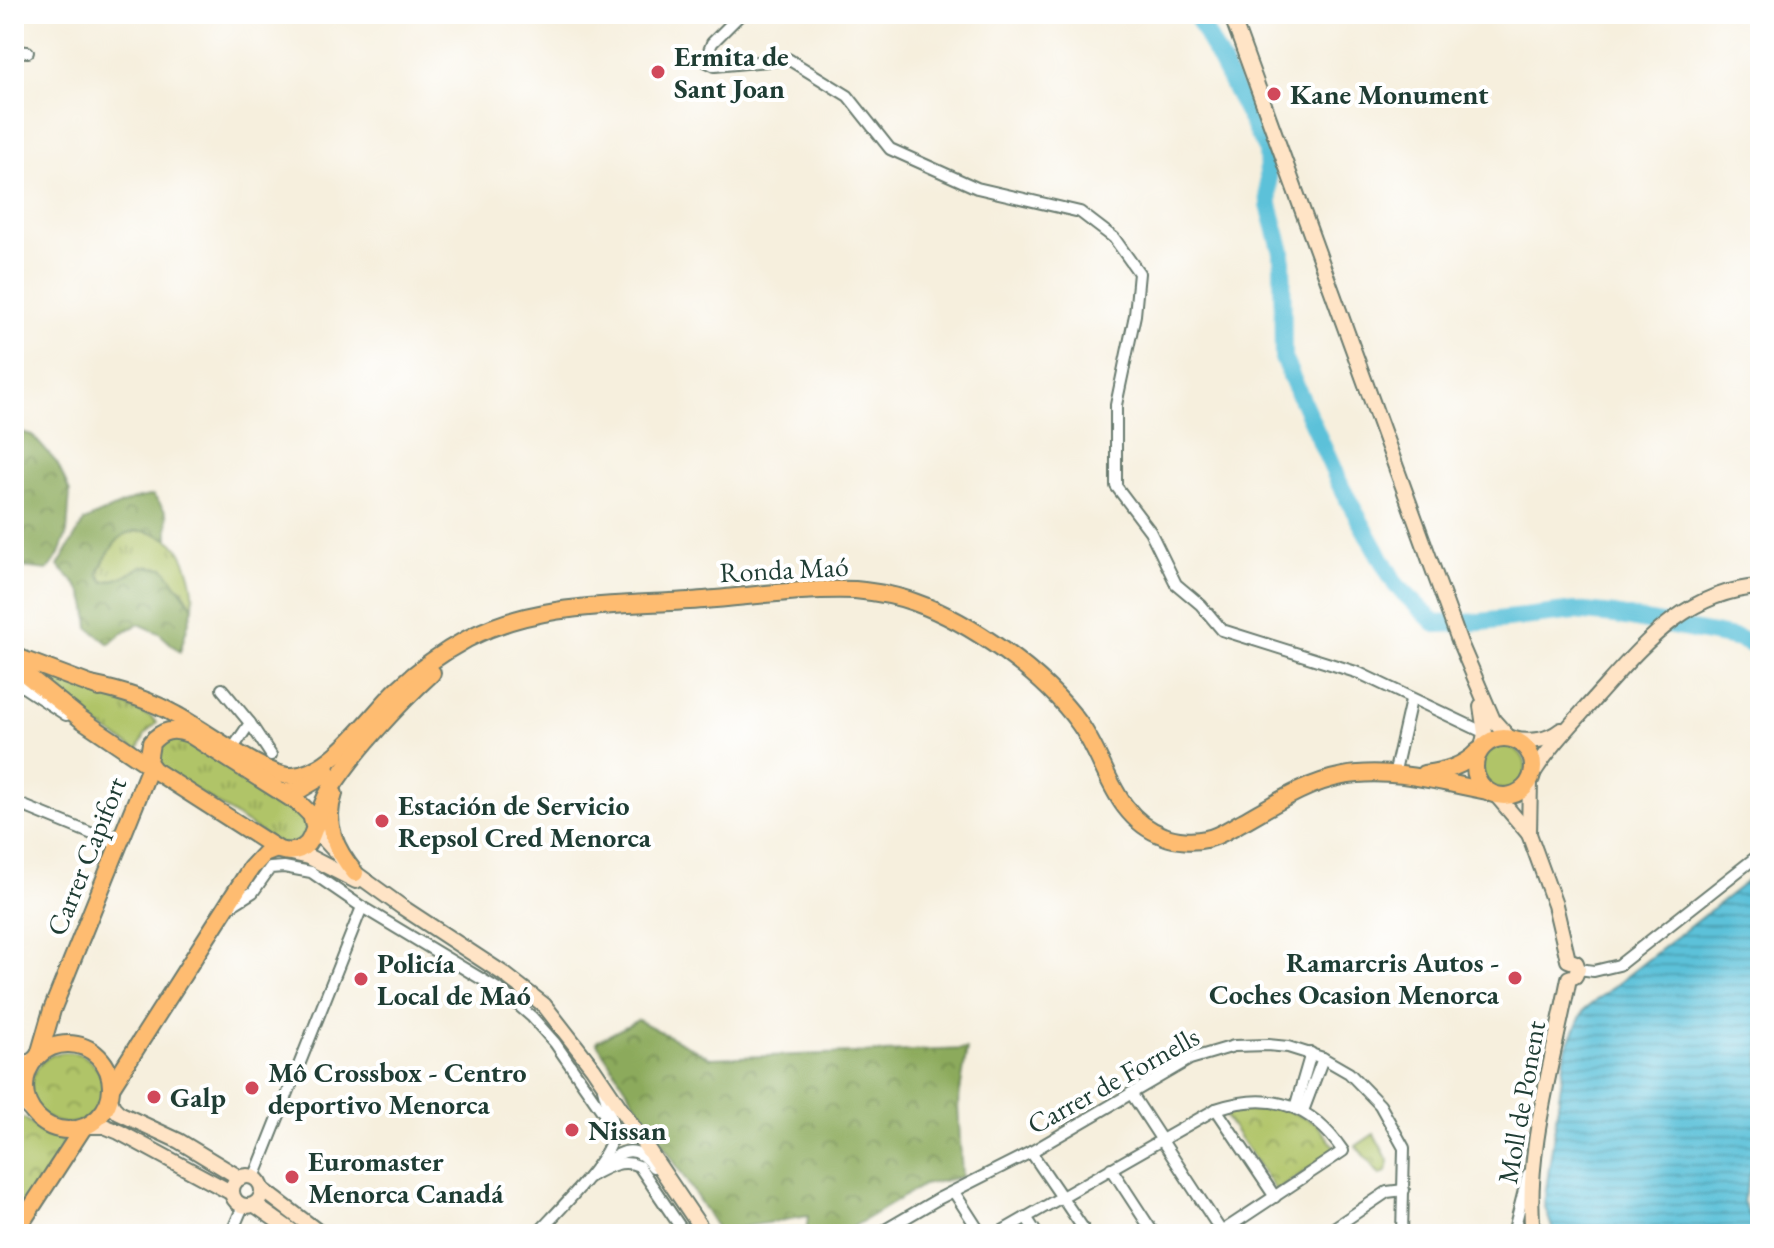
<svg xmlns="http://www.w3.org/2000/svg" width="1774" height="1248" font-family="'EB Garamond',serif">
	<defs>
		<pattern id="grass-tufts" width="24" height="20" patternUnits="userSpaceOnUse" patternTransform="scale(2)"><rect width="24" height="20" fill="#b0c468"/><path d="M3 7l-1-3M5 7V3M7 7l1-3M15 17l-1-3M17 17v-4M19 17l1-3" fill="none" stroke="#8fa056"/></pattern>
		<pattern id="forest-crowns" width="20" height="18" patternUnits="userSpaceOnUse" patternTransform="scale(2)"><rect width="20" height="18" fill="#8caa5c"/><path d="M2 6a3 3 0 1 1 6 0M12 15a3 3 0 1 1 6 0" fill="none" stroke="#728c4d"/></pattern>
		<pattern id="park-crowns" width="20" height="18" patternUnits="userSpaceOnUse" patternTransform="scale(2)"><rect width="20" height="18" fill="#b0c468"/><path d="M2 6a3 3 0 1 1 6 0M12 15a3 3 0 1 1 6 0" fill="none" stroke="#8fa056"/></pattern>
		<pattern id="water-rules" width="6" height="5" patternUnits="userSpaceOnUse" patternTransform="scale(2)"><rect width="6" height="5" fill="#5bc1d9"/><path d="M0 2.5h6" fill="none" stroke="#4b9eb1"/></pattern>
	</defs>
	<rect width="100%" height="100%" fill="#fff"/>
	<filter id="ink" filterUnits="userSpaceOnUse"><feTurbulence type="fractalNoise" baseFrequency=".0125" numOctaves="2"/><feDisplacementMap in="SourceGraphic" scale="16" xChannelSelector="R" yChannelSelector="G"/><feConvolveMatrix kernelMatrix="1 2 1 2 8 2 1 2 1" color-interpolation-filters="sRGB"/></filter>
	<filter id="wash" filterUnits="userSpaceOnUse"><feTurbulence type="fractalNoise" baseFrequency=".006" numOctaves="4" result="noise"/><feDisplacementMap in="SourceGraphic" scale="32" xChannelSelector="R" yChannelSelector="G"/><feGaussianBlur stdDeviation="1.8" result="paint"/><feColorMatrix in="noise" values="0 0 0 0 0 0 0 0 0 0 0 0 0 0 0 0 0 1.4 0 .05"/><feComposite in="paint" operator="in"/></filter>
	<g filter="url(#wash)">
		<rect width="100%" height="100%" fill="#f6efdd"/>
		<g fill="url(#grass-tufts)" stroke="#68804e" stroke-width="2">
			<path d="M148,530C157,534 169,538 176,546C188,561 195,588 193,607L181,588L142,566L124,577L104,582L98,573L110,549L123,534Z"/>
			<polygon points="39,674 106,696 151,717 157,723 145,734 138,751 88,719 38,677"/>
			<path d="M178,736L297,809C315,828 304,848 279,844L160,767L156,758L162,741Z"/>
		</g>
		<g fill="url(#forest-crowns)" stroke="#567448" stroke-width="2">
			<polygon points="14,430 32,435 57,463 70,492 67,533 58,556 47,570 14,566"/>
			<path d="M153,495L167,513L168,539C126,520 116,536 98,573L104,582L124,577L142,566L164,568L193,607L180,652L159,633L139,624L125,631L109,644L89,628C87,592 83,591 58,566L84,521L131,500Z"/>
			<polygon points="638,1020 711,1058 967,1049 958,1104 962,1177 923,1185 841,1234 806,1234 808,1216 719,1231 596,1042"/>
		</g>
		<g fill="url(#park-crowns)" stroke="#68804e" stroke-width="2">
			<circle cx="67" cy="1088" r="36"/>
			<polygon points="1234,1106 1278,1106 1316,1123 1337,1150 1276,1191 1221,1110"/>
			<polygon points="24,1118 46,1136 62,1139 63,1149 26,1205 14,1201 14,1129 18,1120"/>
			<polygon points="1374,1134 1389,1162 1387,1171 1380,1175 1356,1146"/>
		</g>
		<circle fill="#b0c468" stroke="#68804e" stroke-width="2" cx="1504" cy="768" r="22"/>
		<polygon fill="url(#water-rules)" stroke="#3d7f86" stroke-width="2" points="1760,871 1760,1138 1743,1201 1757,1234 1554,1234 1544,1204 1566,1048 1584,1010"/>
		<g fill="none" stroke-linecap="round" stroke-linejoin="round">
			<polyline stroke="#5bc1d9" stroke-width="18" points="1196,14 1267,151 1269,205 1282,252 1283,358 1342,489 1396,585 1436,624 1481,622 1575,611 1615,615 1739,639 1760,648"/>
		</g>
	</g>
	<g filter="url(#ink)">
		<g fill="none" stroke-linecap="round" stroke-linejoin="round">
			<g stroke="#6a7b6f" stroke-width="14">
				<g id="street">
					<polyline points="741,14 712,43 705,61 715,66 788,59 848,96 890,149 977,188 1080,212 1114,238 1139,273 1135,315 1116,405 1116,486 1150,531 1176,584 1201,605 1222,630 1359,673 1485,733"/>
					<polyline points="14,51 28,52"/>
					<polyline points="14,681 66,715"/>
					<polyline points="222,689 250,723 233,748"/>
					<polyline points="250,723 271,755"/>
					<polyline points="1394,775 1411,700"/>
					<polyline points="14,802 117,844"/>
					<polyline points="229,907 253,892 270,868 284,867 311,872 362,907 503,992 532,1017 555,1043 611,1124"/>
					<polyline points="1578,969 1594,971 1619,965 1760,854"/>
					<polyline points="1131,1093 1223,1234"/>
					<polyline points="1295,1108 1311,1053"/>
					<polyline points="1216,1109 1275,1197"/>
					<polyline points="1303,1111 1323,1058"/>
					<polyline points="1031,1152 1087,1234"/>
					<path d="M604,1164C624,1148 637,1145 653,1167"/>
					<polyline points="1111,1168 1154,1234"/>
					<path d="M589,1177C606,1168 620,1158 639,1166L685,1234"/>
					<polyline points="254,1178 362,907"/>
					<polyline points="954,1192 981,1234"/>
					<polyline points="1026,1217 1037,1234"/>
					<polyline points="231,1234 243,1206"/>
					<path d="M537,1234C556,1213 606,1164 612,1138C615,1123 606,1102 603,1088"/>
					<polyline points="878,1234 938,1199 1031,1152 1190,1059 1234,1046 1268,1045 1288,1047 1323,1058 1349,1073 1380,1105 1404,1148 1402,1234"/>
					<path d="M997,1234L1216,1109C1270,1091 1311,1104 1343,1151L1218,1234"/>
					<polyline points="1325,1234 1387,1192 1404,1190"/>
					<polyline points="1513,1234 1528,1174"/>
				</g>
			</g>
			<g stroke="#6a7b6f" stroke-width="18">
				<g id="secondary">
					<polyline points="1231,14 1460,643 1493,720 1510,739"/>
					<polyline points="1481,706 1485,733 1482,748"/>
					<path d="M1515,740C1532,742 1547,741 1561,730"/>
					<path d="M1532,775C1550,746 1573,723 1595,698C1642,646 1685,591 1760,587"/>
					<path d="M1530,780L1529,834L1555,905L1568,960L1576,963L1578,969L1575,976L1569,978C1554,1058 1524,1154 1533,1234"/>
					<polyline points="1497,796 1529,834"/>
					<polyline points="314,828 355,873 402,907 504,974 544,1005 593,1068 705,1234"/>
					<polyline points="287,852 309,857 356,881"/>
					<polyline points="14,1068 25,1065 36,1058"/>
					<polyline points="14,1094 32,1112"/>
					<polyline points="110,1100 113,1107 119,1113 179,1141 240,1178"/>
					<polyline points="89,1126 104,1126 119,1132 232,1193"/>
					<circle cx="247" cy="1191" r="15"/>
					<polyline points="262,1189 321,1234"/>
					<polyline points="255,1205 296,1234"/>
				</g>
			</g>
			<g stroke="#6a7b6f" stroke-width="20">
				<g id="primary">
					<polyline points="14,656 99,688"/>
					<polyline points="14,665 81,719 149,765"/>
					<path d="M91,685C121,691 150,700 176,715C203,729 267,778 293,776C333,773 370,716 398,689C418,670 443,652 467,639C538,601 625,606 704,600C754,596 805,588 855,590C875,592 895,595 914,602C971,622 1044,674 1079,723C1107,761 1113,818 1164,836C1176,841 1193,842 1206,839C1219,837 1232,827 1244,821C1276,803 1306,783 1343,776C1390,767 1440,782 1487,791"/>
					<circle cx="1504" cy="767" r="29"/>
					<path d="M1424,774C1445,771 1463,767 1478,751"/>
					<polyline points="282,792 296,792 328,773"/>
					<path d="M334,794C323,824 336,850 355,873"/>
					<path d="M314,826L311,815L300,804L189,734C173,728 162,730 151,743L148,762L154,770L279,850C289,853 299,852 307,844C315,835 319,808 328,793C353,753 397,705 432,673"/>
					<circle cx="68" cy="1087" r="43"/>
					<polyline points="39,1055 52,1010 150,767"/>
					<polyline points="112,1086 251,868 264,854 277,849"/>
					<polyline points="14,1234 83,1128"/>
				</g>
			</g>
			<use href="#street" stroke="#fff" stroke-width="10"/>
			<use href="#secondary" stroke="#ffe4c6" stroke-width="14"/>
			<use href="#primary" stroke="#febc71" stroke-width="16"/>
		</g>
	</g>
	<g fill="#d1495b" stroke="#fff" stroke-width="3">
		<circle cx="658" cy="72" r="8"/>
		<circle cx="1274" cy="94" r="8"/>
		<circle cx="382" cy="821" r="8"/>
		<circle cx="1515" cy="978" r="8"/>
		<circle cx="361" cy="979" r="8"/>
		<circle cx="252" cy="1088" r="8"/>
		<circle cx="154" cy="1097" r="8"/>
		<circle cx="572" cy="1130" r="8"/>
		<circle cx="292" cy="1177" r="8"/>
	</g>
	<g text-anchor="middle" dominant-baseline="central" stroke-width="8" stroke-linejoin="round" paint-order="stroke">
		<g font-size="28" font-weight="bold" fill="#1f3d34" stroke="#fff" text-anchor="start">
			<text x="674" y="56">Ermita de<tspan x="674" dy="32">Sant Joan</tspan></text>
			<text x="1290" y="94">Kane Monument</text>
			<text x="398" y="805">Estación de Servicio<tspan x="398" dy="32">Repsol Cred Menorca</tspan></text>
			<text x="1499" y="962" text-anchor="end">Ramarcris Autos -<tspan x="1499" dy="32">Coches Ocasion Menorca</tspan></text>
			<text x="377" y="963">Policía<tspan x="377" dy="32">Local de Maó</tspan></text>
			<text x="268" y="1072">Mô Crossbox - Centro<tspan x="268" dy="32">deportivo Menorca</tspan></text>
			<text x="170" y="1097">Galp</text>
			<text x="588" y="1130">Nissan</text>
			<text x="308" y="1161">Euromaster<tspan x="308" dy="32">Menorca Canadá</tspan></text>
		</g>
		<g font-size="28" fill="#1f3d34" stroke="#fff">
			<text transform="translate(784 569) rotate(-3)">Ronda Maó</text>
			<text transform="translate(86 856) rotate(-68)">Carrer Capifort</text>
			<text transform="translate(1113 1080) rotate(-29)">Carrer de Fornells</text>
			<text transform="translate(1521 1102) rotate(-80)">Moll de Ponent</text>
		</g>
	</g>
	<rect width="1774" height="1248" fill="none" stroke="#fff" stroke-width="48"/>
</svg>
